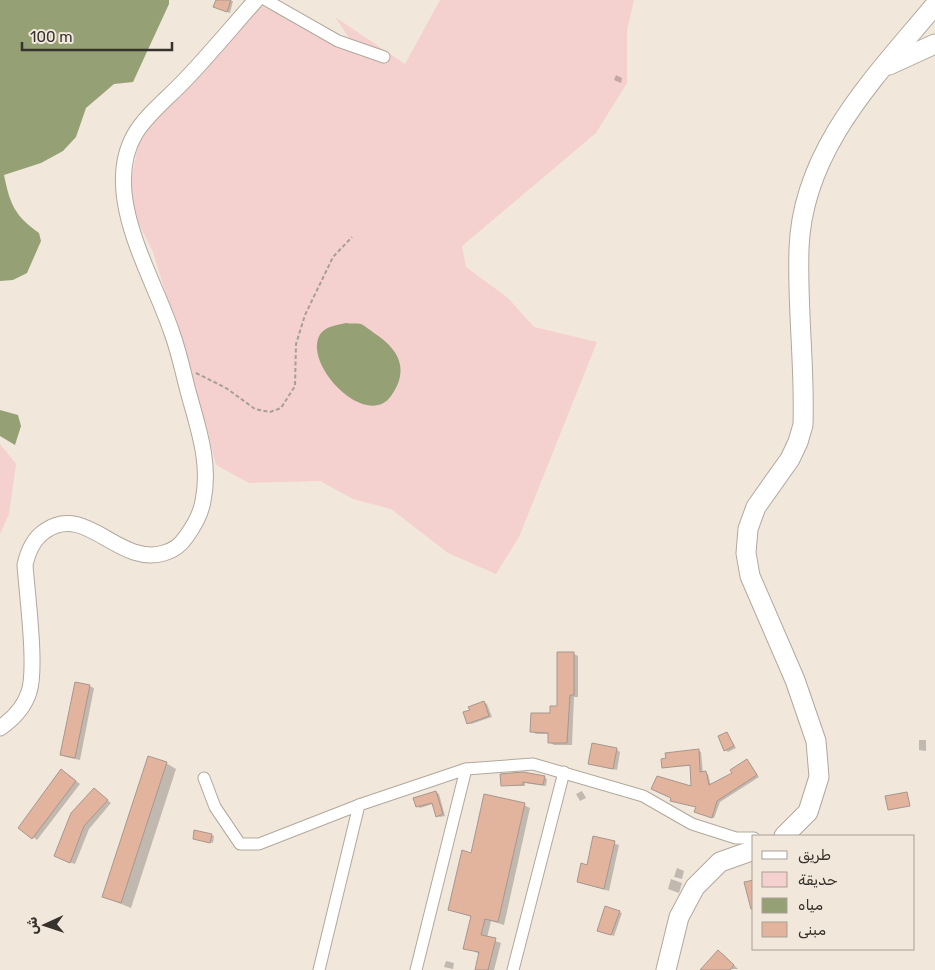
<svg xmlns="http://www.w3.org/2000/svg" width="935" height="970" font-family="Rubik,Vazirmatn,sans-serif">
	<rect width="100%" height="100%" fill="#f2e7db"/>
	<g fill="#f4d1ce">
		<polygon points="440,0 634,0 627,30 627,83 596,133 462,246 466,267 508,298 534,327 597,342 519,537 496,574 448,553 391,509 353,499 320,481 249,483 216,465 207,428 153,252 137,220 132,204 130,183 139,142 163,110 262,6 362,57 335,17 405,64"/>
		<polygon points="0,444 16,464 9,514 0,534"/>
	</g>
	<g fill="#95a175">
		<path d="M0,0H169V4L133,82L114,84L86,108L76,137L63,151L41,163L4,175C10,204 14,215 39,233L41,241L27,273L13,280L0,281Z"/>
		<path d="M346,323C350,324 357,323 361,324C365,326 370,330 374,333C399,349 410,370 391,396C366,431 300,362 321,333C327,326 337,325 346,323Z"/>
		<polygon points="0,410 18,415 21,426 15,445 0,436"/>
	</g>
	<g fill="#0003">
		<polygon points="217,0 233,1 230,13 217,8"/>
		<polygon points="616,75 622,78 621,83 614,80"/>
		<polygon points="574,654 578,656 578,697 574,697 572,745 554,745 549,742 549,734 536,734 532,731 558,707"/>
		<polygon points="89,686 94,688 80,760 66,757 62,755"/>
		<polygon points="484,702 487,704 492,717 471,724 468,723"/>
		<polygon points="727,733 736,748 728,752 725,750"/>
		<polygon points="919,740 926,740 926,751 919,750"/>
		<polygon points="616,749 620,752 617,770 589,764"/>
		<polygon points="698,750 701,752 703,773 708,774 711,786 734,774 747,760 759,777 720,802 714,818 698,813 691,766 663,767"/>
		<polygon points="166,763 176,769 131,908 104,897"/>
		<polygon points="66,773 80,784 37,840 33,837"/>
		<polygon points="544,777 547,779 546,786 525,783 525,786 502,785"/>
		<polygon points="94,789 111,803 89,829 75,864 60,859"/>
		<polygon points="582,791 586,798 580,801 576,794"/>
		<polygon points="436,792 439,794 445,816 440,817 437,816 433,804 420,808 417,806"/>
		<polygon points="524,805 530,808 504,925 491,921 487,938 501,943 494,970 476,970 480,954 465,948 472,917 450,910 472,854"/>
		<polygon points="211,835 214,836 213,843 194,838"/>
		<polygon points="594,837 619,845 609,891 578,882 588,866"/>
		<polygon points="677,868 684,871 682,879 674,877"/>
		<polygon points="671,879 682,883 679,893 668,889"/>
		<polygon points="619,912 622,913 614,936 601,932"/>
		<polygon points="718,952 723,954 738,969 705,970"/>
		<polygon points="446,961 454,963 453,969 444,967"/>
	</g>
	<g fill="#e2b49d" stroke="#a69790">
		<polygon points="216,0 231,0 227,12 213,7"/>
		<polygon points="557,652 574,652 574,695 570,695 567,743 548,743 548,733 530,732 531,713 550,713 550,706 557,706"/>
		<polygon points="75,682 90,685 75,758 60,755"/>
		<polygon points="484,701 489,716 467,724 463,712 470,710 468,707"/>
		<polygon points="727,732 734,746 724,751 718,736"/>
		<polygon points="592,743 617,748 613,769 588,764"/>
		<polygon points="699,749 700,772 706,771 709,785 732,773 730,770 747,759 757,775 717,801 712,818 694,812 696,807 670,801 671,798 651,789 657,776 691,786 690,765 662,768 661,759 666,758 665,753"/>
		<polygon points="148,756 167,762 121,903 102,897"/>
		<polygon points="61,769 76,781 32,839 18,828"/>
		<polygon points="523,772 545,776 543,785 523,782 523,785 501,786 500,774"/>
		<polygon points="94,788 108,800 84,826 70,863 54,856 71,813"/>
		<polygon points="436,791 443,814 436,817 432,803 416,807 413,798"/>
		<polygon points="907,792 910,806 888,810 885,796"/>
		<polygon points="484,794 525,803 498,922 485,919 481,935 496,938 488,970 475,970 479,952 463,949 471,916 448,910 462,850 471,853"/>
		<polygon points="194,830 212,834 210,843 193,839"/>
		<polygon points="593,836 615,841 604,889 577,882 581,863 587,865"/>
		<polygon points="754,880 754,909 751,909 744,882"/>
		<polygon points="605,906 620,911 611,935 597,931"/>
		<polygon points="718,950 734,965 730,970 700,970"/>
	</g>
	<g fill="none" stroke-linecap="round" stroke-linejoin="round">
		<g stroke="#b1a89c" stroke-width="13">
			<g id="minor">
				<polyline points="266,0 338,41 384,57"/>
				<polyline points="204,778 215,807 240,844 259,844 359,805 466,769 533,764 643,796 692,824 736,838 754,838"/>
				<polyline points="319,970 359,805"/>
				<polyline points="416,970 466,769"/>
				<polyline points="513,970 564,772"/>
			</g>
		</g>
		<g stroke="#b1a89c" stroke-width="17">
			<path id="tertiary" d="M0,728C13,719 24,708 29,692C37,668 27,594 25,565C28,551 33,539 45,531C86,502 119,567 164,553C174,550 180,546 186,537C194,526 201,514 203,501C211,463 198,428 188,391C183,372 179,352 172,333C153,275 100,194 135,134C147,114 168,98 184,81C209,55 232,27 256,0"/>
		</g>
		<g stroke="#b1a89c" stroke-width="21">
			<g id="primary">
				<polyline points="889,65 935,44"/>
				<path d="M784,836L808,812L819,777L816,741L795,680L750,576L746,553L748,529L756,507L790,459L798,442L803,425C805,366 797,308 799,249C802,150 875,77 935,5"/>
				<polyline points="666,970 679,917 695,887 720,862 754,850"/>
			</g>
		</g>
		<polyline stroke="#a79f96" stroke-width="2" stroke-dasharray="4 2.5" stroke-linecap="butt" points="196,373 226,388 255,409 270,412 281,408 295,386 296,344 305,315 333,257 352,237"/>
		<use href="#minor" stroke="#fff" stroke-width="11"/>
		<use href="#tertiary" stroke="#fff" stroke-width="15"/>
		<use href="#primary" stroke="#fff" stroke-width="19"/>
	</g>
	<rect x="752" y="835" width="162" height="115" fill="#f2e7db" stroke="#a79f95"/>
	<rect x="762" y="851" width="25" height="8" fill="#ffffff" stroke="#a79f95"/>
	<text x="798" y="860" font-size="15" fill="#36322d">طريق</text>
	<rect x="762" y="872" width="25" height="15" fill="#f4d1ce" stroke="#a79f95"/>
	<text x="798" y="885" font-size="15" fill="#36322d">حديقة</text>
	<rect x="762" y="898" width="25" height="15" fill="#95a175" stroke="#a79f95"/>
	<text x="798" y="910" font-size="15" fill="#36322d">مياه</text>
	<rect x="762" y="922" width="25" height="15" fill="#e2b49d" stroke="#a79f95"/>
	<text x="798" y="935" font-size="15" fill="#36322d">مبنى</text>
	<g transform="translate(45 925) rotate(267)" stroke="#f2e7db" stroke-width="4" paint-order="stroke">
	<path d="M0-4L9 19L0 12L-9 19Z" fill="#36322d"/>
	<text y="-8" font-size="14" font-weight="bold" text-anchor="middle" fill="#36322d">ش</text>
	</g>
	<path d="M22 42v8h150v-8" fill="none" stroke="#36322d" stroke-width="2.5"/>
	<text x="30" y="42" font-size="15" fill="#36322d" stroke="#f2e7db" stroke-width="4" paint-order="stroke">100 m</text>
</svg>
